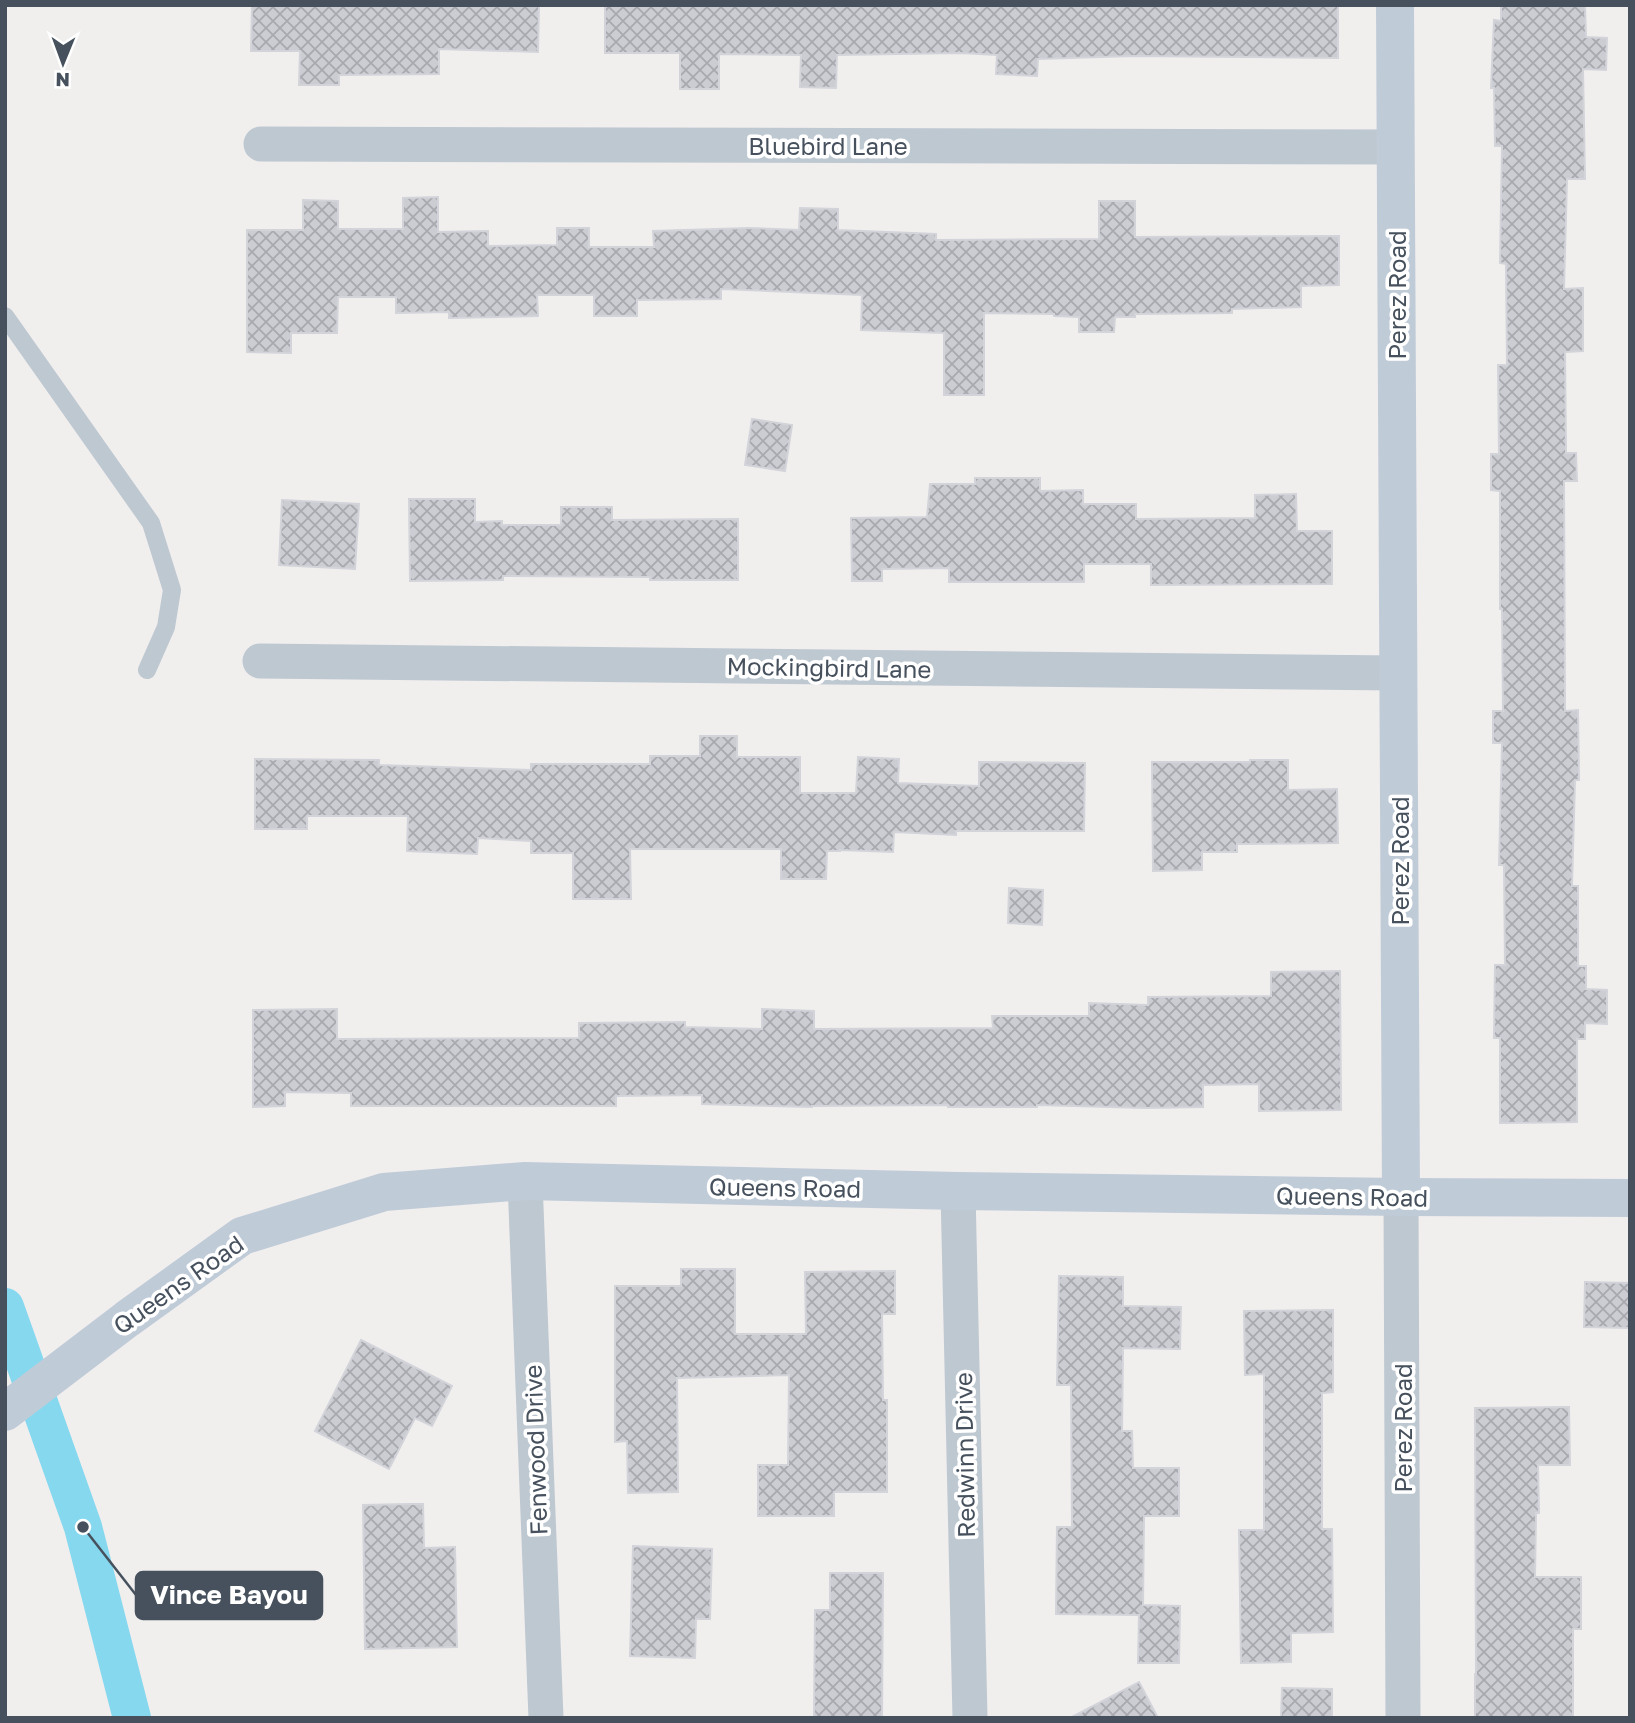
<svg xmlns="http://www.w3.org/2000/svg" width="1635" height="1723" font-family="'Golos Text',sans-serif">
	<defs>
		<pattern id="building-cross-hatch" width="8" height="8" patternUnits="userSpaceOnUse" patternTransform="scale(1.75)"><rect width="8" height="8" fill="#cbcdd3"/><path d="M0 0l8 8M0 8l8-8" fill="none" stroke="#a7a9ae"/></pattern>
	</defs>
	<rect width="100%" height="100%" fill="#f1eeee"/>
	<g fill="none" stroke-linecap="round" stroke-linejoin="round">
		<polyline stroke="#86d8ef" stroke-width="38" points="5,1307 83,1527 132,1718"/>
	</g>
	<g fill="url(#building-cross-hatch)" stroke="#d2d4da" stroke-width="2">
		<polygon points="252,5 539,5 538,52 439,49 439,74 339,75 339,85 299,85 300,51 251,51"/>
		<polygon points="605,5 1338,5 1338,58 1133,56 1038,59 1037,76 996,74 997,55 961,53 837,55 836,88 800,87 801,55 719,54 719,89 680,89 680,53 605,53"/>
		<polygon points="1501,5 1585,5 1586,37 1607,38 1606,70 1583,69 1585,179 1567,179 1564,289 1583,288 1583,351 1565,352 1566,453 1576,453 1577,481 1564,481 1565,711 1578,710 1579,780 1575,780 1572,886 1578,886 1578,966 1586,966 1586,989 1607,990 1607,1024 1585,1023 1585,1039 1577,1039 1577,1122 1500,1123 1500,1038 1494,1038 1495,965 1505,965 1504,865 1499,865 1502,743 1493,743 1493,711 1503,711 1502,609 1500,609 1500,491 1491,490 1491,454 1499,454 1498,365 1507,365 1506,264 1500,263 1502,146 1495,146 1494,88 1491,88 1494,20 1501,21"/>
		<polygon points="438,197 438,232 488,231 488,246 557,245 557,228 589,228 589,247 654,247 653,231 749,228 799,230 800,208 838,209 838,230 936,234 936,240 1099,239 1099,201 1135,201 1135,237 1339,236 1339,285 1301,286 1301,307 1232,309 1232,313 1135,314 1135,317 1115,317 1114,332 1079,332 1079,317 1054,316 1054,314 984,313 984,395 944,395 944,333 861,330 862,295 721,289 721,299 637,300 637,316 594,316 594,295 537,295 538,316 449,318 449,312 396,313 396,297 338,297 337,333 291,333 291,353 247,352 247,230 303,230 303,200 338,201 338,229 403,229 403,198"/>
		<polygon points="752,419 792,425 785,471 745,465"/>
		<polygon points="975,478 1040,478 1040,491 1083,490 1083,504 1136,504 1136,519 1255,518 1255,495 1296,494 1297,531 1332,531 1332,584 1151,585 1151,564 1084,564 1084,582 949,582 949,568 882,569 882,581 852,581 851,518 927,517 930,484 975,484"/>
		<polygon points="409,499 475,499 475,522 502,521 502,525 561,525 561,507 612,507 612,520 738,519 738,580 650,580 650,577 503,576 503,580 410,581"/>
		<polygon points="282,500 359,504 355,569 279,565"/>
		<polygon points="700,736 737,736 737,757 800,757 800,793 856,793 858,757 899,759 898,783 979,786 979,762 1085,763 1084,831 956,831 956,835 894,832 893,852 840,850 840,851 827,851 826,879 781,879 781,849 630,849 631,899 573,899 573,853 531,853 531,841 478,838 477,854 407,851 408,816 307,816 307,829 255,829 255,759 379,760 379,765 531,770 531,764 650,764 650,756 700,756"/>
		<polygon points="1250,760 1288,760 1288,790 1337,789 1338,843 1237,844 1237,852 1202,852 1202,870 1153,871 1152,762 1250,762"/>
		<polygon points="1009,888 1043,890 1042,925 1008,923"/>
		<polygon points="1340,971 1341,1110 1259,1111 1259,1084 1203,1085 1203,1107 1146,1108 1037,1105 1037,1107 948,1107 948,1105 812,1106 812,1107 702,1104 702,1095 616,1096 616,1106 351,1106 351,1093 285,1092 285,1106 253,1107 253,1010 337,1009 337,1039 579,1038 579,1023 685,1022 685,1027 762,1029 762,1009 814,1011 814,1029 993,1028 992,1016 1089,1016 1089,1003 1148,1005 1148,997 1271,996 1271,972"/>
		<polygon points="681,1269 735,1269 735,1334 806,1334 805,1272 895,1271 895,1314 882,1314 883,1400 887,1400 887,1492 834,1492 834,1516 758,1516 758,1465 788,1465 789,1375 677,1378 678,1492 628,1493 627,1441 615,1442 615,1286 681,1286"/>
		<polygon points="1059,1276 1123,1277 1123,1306 1181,1307 1180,1349 1123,1348 1122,1431 1132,1431 1133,1468 1179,1468 1179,1516 1144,1516 1143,1605 1180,1606 1179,1663 1138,1663 1139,1615 1056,1614 1057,1527 1072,1527 1071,1385 1057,1385"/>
		<polygon points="1585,1282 1630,1283 1630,1328 1584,1327"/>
		<polygon points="1333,1310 1333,1392 1322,1393 1322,1529 1332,1529 1333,1632 1291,1633 1291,1662 1241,1663 1239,1530 1264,1530 1264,1374 1245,1375 1244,1311"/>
		<polygon points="361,1340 452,1386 432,1426 415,1418 389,1469 315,1431"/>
		<polygon points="1569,1407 1570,1465 1538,1465 1539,1513 1536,1513 1535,1577 1581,1577 1581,1629 1573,1629 1573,1718 1475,1718 1475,1674 1476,1674 1475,1408"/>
		<polygon points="409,1504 423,1504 424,1548 455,1547 457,1647 365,1649 363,1505"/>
		<polygon points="633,1546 712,1549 710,1619 696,1619 695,1658 630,1656"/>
		<polygon points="830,1573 883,1573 882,1718 814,1718 815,1610 830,1610"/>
		<polygon points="1139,1682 1158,1718 1070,1718"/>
		<polygon points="1282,1688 1332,1689 1332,1718 1281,1718"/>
	</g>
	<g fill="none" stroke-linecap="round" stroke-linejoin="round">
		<polyline stroke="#bec8d1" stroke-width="18" points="5,316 151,523 172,590 166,627 147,670"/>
		<g stroke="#bec8d1" stroke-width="35">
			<polyline points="261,144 1395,147"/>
			<polyline points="260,661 1398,673"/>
			<polyline points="525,1181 546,1718"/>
			<polyline points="958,1191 970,1718"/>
			<polyline points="1401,1197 1403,1718"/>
		</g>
		<g stroke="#c0cbd8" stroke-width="38">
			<polyline points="1395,5 1401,1197"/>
			<polyline points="5,1412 127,1319 242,1236 384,1192 525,1181 958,1191 1401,1197 1630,1198"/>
		</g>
	</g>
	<g text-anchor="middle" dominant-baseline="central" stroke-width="7" stroke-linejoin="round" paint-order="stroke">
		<g font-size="24" fill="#46515d" stroke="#fff">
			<text x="828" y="145">Bluebird Lane</text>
			<text transform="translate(1396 295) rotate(-90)">Perez Road</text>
			<text transform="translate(829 667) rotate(1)">Mockingbird Lane</text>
			<text transform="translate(1399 861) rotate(-90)">Perez Road</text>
			<text transform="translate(785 1187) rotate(1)">Queens Road</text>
			<text transform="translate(1352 1196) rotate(1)">Queens Road</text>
			<text transform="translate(178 1284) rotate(-35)">Queens Road</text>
			<text transform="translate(1402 1428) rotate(-90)">Perez Road</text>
			<text transform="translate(535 1450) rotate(-92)">Fenwood Drive</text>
			<text transform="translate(964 1455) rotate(-91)">Redwinn Drive</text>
		</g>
	</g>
	<path fill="none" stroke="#46515d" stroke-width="2.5" d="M83 1527L136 1595"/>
	<circle fill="#46515d" stroke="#fff" stroke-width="2.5" cx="83" cy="1527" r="7"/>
	<rect fill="#46515d" stroke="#46515d" stroke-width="2.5" x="136" y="1572" width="186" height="47" rx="7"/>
	<g font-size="26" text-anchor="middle" font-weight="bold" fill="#fff">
		<text x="229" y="1604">Vince Bayou</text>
	</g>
	<rect width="1635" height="1723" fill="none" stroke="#46515d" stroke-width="14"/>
	<g transform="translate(63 63) rotate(181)" stroke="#ffffff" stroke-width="5" paint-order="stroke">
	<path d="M0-5L12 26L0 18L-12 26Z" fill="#46515d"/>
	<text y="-10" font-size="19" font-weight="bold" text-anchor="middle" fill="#46515d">N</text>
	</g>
</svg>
